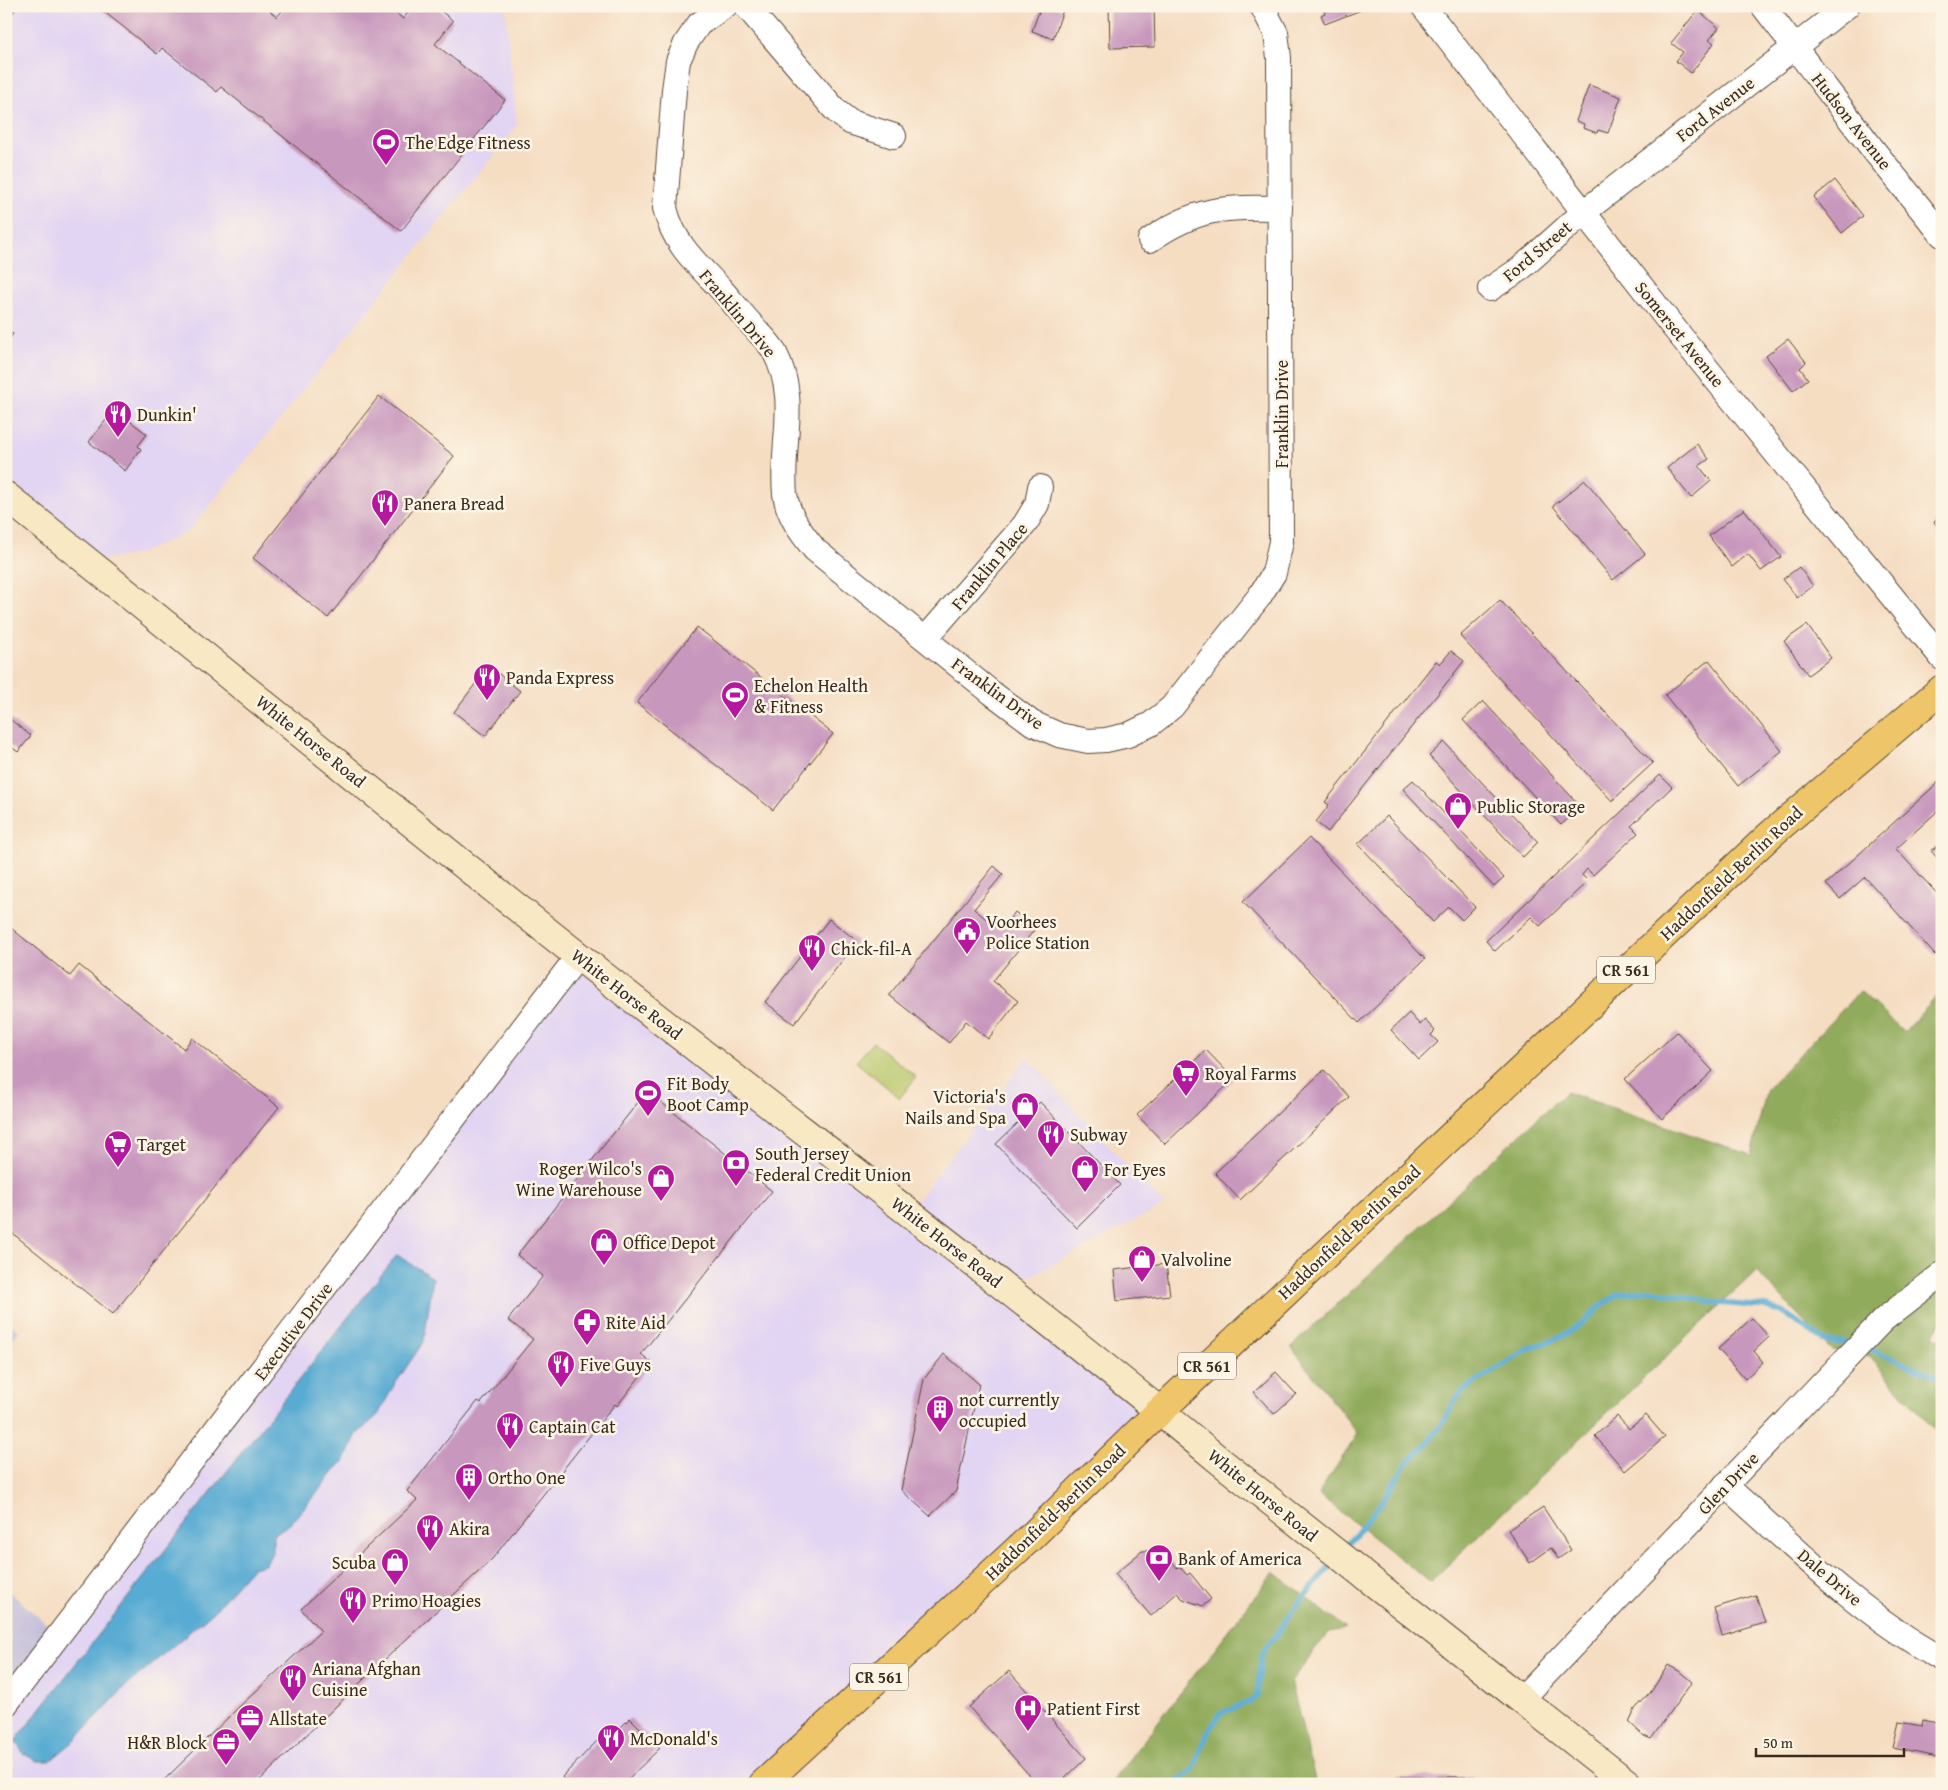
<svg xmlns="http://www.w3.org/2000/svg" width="1948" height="1790" font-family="'Gentium Book Plus',serif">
	<rect width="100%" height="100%" fill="#fcf5e5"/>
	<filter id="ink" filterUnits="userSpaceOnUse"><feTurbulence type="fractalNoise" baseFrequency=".02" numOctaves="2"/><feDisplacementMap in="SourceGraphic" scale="10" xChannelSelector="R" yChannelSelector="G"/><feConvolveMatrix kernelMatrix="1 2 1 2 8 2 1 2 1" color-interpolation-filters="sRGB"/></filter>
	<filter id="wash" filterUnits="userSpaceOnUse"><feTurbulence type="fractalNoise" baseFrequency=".0096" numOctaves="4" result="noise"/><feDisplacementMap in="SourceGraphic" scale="20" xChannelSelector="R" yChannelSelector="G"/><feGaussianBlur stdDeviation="1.12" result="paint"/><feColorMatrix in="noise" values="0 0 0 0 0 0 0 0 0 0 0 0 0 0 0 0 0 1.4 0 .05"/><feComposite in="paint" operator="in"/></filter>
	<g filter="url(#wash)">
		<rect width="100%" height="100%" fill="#f5ddc2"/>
		<g fill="#e2d4f3">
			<polygon points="6,6 505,6 517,126 189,531 139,554 89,562 6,496"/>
			<polygon points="578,956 908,1212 1027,1058 1164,1205 1006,1289 1160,1411 763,1784 6,1784 6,1704"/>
		</g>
		<g fill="#c5c0da">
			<polygon points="6,1321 19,1331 6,1347"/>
			<polygon points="6,1589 59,1635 6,1704"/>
		</g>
		<polygon fill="#b7c668" stroke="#797843" points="873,1042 916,1077 900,1098 856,1062"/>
		<g fill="#91ab5c" stroke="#666a3d">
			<polygon points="1860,991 1904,1032 1942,991 1942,1318 1934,1335 1942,1340 1942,1438 1870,1357 1832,1350 1756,1271 1430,1582 1318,1494 1358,1434 1291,1347 1566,1092 1751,1155 1767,1089"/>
			<polygon points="1274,1572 1346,1629 1329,1632 1291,1681 1316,1784 1110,1784"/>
		</g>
		<polygon fill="#58abd3" stroke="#4a6a78" points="397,1255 433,1278 424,1341 393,1387 378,1415 357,1434 345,1459 291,1523 273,1535 273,1551 265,1565 252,1568 213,1612 126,1686 73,1742 50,1761 37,1761 24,1754 15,1741"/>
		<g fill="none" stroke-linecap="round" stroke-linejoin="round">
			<g stroke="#58abd3" stroke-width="5.5">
				<polyline points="1865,1347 1942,1379"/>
				<polyline points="1343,1550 1378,1507 1406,1464 1423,1448 1440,1427 1457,1398 1465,1389 1528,1349 1561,1337 1585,1321 1602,1305 1619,1294 1649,1290 1719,1303 1767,1307 1783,1312 1822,1339 1831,1342 1851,1343"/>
				<polyline points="1172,1784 1191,1772 1194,1767 1209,1730 1221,1713 1252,1701 1257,1696 1261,1656 1267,1646 1275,1637 1294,1609 1334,1561"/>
			</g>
		</g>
		<g id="blocks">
			<g fill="#c897bd">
				<polygon points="6,6 18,6 6,21"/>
				<polygon points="97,6 264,6 277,17 286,6 388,6 403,19 413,6 435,6 453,21 435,44 505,100 401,231 221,87 217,92 162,48 157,54"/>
				<polygon points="1041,6 1054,6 1063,10 1053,39 1032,31"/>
				<polygon points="1109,6 1154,6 1155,47 1110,48"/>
				<polygon points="1322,6 1359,6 1361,10 1325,24 1321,15 1325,13"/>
				<polygon points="1698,10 1719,28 1709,40 1714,43 1691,73 1676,61 1683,52 1671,43"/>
				<polygon points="1589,85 1621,97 1608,133 1598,130 1597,133 1583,128 1584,124 1576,121"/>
				<polygon points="1835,180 1863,216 1842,233 1814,197"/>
				<polygon points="6,329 13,334 6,343"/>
				<polygon points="1788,339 1806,362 1800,368 1808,379 1793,391 1766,356"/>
				<polygon points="379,396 454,456 328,618 253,558"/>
				<polygon points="118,412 147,434 138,446 141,449 125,471 89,442 106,420 110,423"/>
				<polygon points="1697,444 1709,459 1699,466 1711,481 1691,498 1667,468"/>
				<polygon points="1585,480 1645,554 1613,580 1553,506"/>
				<polygon points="1744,509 1781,557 1761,571 1748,554 1732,567 1709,536"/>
				<polygon points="1942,516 1942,532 1934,522"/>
				<polygon points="1799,567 1813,586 1797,598 1783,579"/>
				<polygon points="1500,600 1653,763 1612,801 1460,636"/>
				<polygon points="1807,625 1831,658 1808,675 1784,641"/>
				<polygon points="697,627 833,734 773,810 637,703"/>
				<polygon points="1451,651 1464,661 1328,832 1316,822 1329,805 1325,802 1436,661 1440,664"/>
				<polygon points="1709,660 1782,751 1738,786 1665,695"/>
				<polygon points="489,666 520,691 485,736 454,712"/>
				<polygon points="1483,701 1581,807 1561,825 1463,720"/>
				<polygon points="6,716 31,736 18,752 6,743"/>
				<polygon points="1444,742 1538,842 1523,857 1429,756"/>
				<polygon points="1660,775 1672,787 1631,826 1638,833 1593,875 1587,869 1582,875 1588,881 1540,926 1531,917 1495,951 1486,941"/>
				<polygon points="1942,779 1942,807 1896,849 1942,899 1942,949 1935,955 1865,877 1840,899 1826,884"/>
				<polygon points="1413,780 1504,878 1494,887 1403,789"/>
				<polygon points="1387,816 1475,907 1462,920 1449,907 1433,922 1358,844"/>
				<polygon points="1309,838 1425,959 1359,1023 1243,902"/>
				<polygon points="1942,842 1942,863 1931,851"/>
				<polygon points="994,866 1003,874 974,909 1000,930 1015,912 1035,929 993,981 1018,1001 988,1039 966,1021 949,1043 889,995"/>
				<polygon points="829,919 857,941 794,1024 765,1002"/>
				<polygon points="6,924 70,976 79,965 184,1049 192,1038 279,1107 113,1314 6,1228"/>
				<polygon points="1409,1013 1420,1025 1425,1020 1435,1031 1431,1035 1438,1042 1419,1060 1391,1030"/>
				<polygon points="1677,1032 1713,1071 1662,1119 1625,1079"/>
				<polygon points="1206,1050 1234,1079 1165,1144 1137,1115"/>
				<polygon points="1324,1070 1349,1097 1240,1200 1215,1173"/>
				<polygon points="647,1091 772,1191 641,1354 651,1362 617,1406 615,1404 492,1559 365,1678 256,1784 160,1784 240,1706 321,1631 301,1609 417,1500 407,1491 478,1401 481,1403 533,1339 508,1320 543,1276 517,1255"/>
				<polygon points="1040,1102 1120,1185 1077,1228 996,1144"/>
				<polygon points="1166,1264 1170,1295 1117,1301 1114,1270"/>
				<polygon points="1752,1318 1769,1337 1754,1351 1763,1362 1745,1379 1718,1349"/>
				<polygon points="944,1354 979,1384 956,1491 930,1516 901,1490 924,1379"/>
				<polygon points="1276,1372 1296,1394 1274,1414 1254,1392"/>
				<polygon points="1646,1415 1665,1437 1625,1471 1595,1436 1617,1416 1629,1429"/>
				<polygon points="1543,1507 1571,1550 1558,1559 1551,1548 1530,1563 1508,1530"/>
				<polygon points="1142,1551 1163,1551 1177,1568 1179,1566 1187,1575 1190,1573 1211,1599 1203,1606 1183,1599 1177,1593 1151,1616 1115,1574"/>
				<polygon points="1756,1595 1765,1623 1722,1636 1714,1608"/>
				<polygon points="1668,1665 1679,1671 1692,1682 1651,1739 1644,1736 1629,1722 1635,1709 1651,1692"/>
				<polygon points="1009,1671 1086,1758 1059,1784 1037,1784 969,1707"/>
				<polygon points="630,1718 660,1748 623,1784 568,1784 562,1777 602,1736 607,1741"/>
				<polygon points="1923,1720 1942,1724 1942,1758 1893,1748 1899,1722 1922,1726"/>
				<rect x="1396" y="1777" width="78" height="7"/>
			</g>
		</g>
	</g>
	<g filter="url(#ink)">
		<use href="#blocks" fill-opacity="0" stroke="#574537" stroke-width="1"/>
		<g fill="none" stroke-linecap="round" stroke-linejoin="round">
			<g stroke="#574537" stroke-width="26">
				<g id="minor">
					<path d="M725,6L699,24L686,43L678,61L674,90L665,208C673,243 696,263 720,288C731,300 741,313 752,325C759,333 769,342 774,351C800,400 780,443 785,494C788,516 802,534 815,550L992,693L1032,723L1059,735L1088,741L1106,740L1128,735L1151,724L1172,707L1259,597L1274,573L1281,542L1279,58L1276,33L1262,6"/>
					<polyline points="746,6 836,111 850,122 894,136"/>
					<polyline points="1423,6 1670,323 1942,658"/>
					<polyline points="1763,6 1875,152 1942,235"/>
					<path d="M1150,240C1197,207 1225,207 1280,208"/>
					<polyline points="1490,289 1520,269 1584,212 1847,6"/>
					<polyline points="926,638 1025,524 1037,504 1040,487"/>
					<path d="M1725,1485C1794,1547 1860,1614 1942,1659"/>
					<polyline points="1521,1700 1883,1320 1942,1274"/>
					<polyline points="6,1704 578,956"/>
				</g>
			</g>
			<g stroke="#574537" stroke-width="30">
				<path id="secondary" d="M6,496C197,649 386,804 577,955C791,1124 1010,1286 1220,1461L1628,1784"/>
			</g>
			<g stroke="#574537" stroke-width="30">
				<polyline id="primary" points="763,1784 1031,1537 1160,1411 1770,835 1942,689"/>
			</g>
			<use href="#minor" stroke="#fff" stroke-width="24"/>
			<use href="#secondary" stroke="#f8e8c3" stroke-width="28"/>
			<use href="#primary" stroke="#eec569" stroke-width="28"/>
		</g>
	</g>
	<defs>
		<g id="stadium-pin" transform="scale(1.4375)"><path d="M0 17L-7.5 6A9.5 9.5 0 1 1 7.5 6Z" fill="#b5179e" stroke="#fcf5e5"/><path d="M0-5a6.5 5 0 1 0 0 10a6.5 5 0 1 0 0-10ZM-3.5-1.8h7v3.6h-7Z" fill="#fff"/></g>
		<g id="restaurant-pin" transform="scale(1.4375)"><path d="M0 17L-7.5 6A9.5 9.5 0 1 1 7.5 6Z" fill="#b5179e" stroke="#fcf5e5"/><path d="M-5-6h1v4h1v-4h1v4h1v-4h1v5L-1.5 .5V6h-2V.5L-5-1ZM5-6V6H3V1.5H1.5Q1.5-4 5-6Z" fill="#fff"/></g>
		<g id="shop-pin" transform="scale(1.4375)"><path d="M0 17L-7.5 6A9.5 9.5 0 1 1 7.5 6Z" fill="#b5179e" stroke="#fcf5e5"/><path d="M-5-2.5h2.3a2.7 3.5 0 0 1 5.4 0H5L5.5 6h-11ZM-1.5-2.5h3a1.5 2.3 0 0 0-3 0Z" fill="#fff"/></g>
		<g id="civic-pin" transform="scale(1.4375)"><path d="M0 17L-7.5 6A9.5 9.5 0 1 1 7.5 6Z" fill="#b5179e" stroke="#fcf5e5"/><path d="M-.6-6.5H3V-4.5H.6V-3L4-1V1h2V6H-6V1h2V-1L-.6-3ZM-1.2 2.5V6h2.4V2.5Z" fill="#fff"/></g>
		<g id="supermarket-pin" transform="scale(1.4375)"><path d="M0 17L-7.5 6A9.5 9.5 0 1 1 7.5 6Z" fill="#b5179e" stroke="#fcf5e5"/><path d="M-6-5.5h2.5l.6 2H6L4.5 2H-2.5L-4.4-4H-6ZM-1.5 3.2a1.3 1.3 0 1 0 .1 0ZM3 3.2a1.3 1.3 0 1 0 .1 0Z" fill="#fff"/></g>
		<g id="bank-pin" transform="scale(1.4375)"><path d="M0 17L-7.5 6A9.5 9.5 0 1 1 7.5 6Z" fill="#b5179e" stroke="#fcf5e5"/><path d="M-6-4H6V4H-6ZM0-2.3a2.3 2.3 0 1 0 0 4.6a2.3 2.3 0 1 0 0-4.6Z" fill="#fff"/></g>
		<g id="pharmacy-pin" transform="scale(1.4375)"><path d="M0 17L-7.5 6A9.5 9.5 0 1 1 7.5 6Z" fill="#b5179e" stroke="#fcf5e5"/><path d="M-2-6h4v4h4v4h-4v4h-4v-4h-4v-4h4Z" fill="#fff"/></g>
		<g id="building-pin" transform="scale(1.4375)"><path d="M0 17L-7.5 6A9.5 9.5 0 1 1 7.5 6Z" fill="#b5179e" stroke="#fcf5e5"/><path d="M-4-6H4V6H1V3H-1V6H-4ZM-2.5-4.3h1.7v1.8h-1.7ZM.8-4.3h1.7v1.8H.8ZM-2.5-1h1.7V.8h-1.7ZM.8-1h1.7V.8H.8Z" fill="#fff"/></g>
		<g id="hospital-pin" transform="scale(1.4375)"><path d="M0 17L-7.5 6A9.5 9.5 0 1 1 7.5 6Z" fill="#b5179e" stroke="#fcf5e5"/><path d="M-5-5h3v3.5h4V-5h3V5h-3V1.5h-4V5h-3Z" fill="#fff"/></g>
		<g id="office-pin" transform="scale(1.4375)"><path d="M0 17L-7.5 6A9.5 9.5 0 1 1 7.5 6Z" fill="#b5179e" stroke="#fcf5e5"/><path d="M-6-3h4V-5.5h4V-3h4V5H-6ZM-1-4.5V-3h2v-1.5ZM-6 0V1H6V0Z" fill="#fff"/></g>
	</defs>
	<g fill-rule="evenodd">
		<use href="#stadium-pin" x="386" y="142"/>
		<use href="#restaurant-pin" x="118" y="414"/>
		<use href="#restaurant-pin" x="385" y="503"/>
		<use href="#restaurant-pin" x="487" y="677"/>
		<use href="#stadium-pin" x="735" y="695"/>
		<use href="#shop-pin" x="1458" y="806"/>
		<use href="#civic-pin" x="967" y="931"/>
		<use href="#restaurant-pin" x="812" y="948"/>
		<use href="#supermarket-pin" x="1186" y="1073"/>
		<use href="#stadium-pin" x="648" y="1093"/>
		<use href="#shop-pin" x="1025" y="1106"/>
		<use href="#restaurant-pin" x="1051" y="1134"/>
		<use href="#supermarket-pin" x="118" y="1144"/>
		<use href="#bank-pin" x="736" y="1163"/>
		<use href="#shop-pin" x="1085" y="1169"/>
		<use href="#shop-pin" x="661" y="1178"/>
		<use href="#shop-pin" x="604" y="1242"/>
		<use href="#shop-pin" x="1142" y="1259"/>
		<use href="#pharmacy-pin" x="587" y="1322"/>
		<use href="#restaurant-pin" x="561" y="1364"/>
		<use href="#building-pin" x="940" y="1409"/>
		<use href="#restaurant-pin" x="510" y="1426"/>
		<use href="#building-pin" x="469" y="1477"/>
		<use href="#restaurant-pin" x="430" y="1528"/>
		<use href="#bank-pin" x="1159" y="1558"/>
		<use href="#shop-pin" x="395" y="1562"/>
		<use href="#restaurant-pin" x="353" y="1600"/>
		<use href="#restaurant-pin" x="293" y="1678"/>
		<use href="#hospital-pin" x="1028" y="1708"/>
		<use href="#office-pin" x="250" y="1718"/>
		<use href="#restaurant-pin" x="611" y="1738"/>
		<use href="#office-pin" x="226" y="1742"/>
	</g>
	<g text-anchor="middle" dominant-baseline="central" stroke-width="5" stroke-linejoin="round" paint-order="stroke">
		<g fill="#fcf5e5" stroke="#75675a" stroke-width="1">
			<rect x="1597" y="956.5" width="58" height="27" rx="4"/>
			<rect x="1178" y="1352.5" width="58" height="27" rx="4"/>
			<rect x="850" y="1663.5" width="58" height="27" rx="4"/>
		</g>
		<g font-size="16" font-weight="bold" fill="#3b2a1e">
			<text x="1626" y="970">CR 561</text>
			<text x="1207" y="1366">CR 561</text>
			<text x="879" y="1677">CR 561</text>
		</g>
		<g font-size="18" fill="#3b2a1e" stroke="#fcf5e5">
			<text transform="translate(1715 109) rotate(-38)">Ford Avenue</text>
			<text transform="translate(1852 121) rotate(52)">Hudson Avenue</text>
			<text transform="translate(1537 251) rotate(-40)">Ford Street</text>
			<text transform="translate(738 313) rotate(50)">Franklin Drive</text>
			<text transform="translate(1680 334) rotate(51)">Somerset Avenue</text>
			<text transform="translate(1281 414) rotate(-90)">Franklin Drive</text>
			<text transform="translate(989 566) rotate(-50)">Franklin Place</text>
			<text transform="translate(998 693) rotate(36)">Franklin Drive</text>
			<text transform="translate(311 741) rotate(39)">White Horse Road</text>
			<text transform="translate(1731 873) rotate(-43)">Haddonfield-Berlin Road</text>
			<text transform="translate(627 994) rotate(38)">White Horse Road</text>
			<text transform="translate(1349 1232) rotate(-43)">Haddonfield-Berlin Road</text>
			<text transform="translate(947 1242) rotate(38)">White Horse Road</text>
			<text transform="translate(293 1331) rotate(-53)">Executive Drive</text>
			<text transform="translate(1728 1483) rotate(-46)">Glen Drive</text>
			<text transform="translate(1263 1495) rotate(39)">White Horse Road</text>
			<text transform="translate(1055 1512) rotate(-44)">Haddonfield-Berlin Road</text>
			<text transform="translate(1830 1577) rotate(40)">Dale Drive</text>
		</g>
		<g font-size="18" fill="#3b2a1e" stroke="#fcf5e5" text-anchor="start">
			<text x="405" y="142">The Edge Fitness</text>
			<text x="137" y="414">Dunkin'</text>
			<text x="404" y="503">Panera Bread</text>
			<text x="506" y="677">Panda Express</text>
			<text x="754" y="685">Echelon Health<tspan x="754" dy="21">&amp; Fitness</tspan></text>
			<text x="1477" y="806">Public Storage</text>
			<text x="986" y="921">Voorhees<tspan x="986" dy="21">Police Station</tspan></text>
			<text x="831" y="948">Chick-fil-A</text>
			<text x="1205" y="1073">Royal Farms</text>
			<text x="667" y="1083">Fit Body<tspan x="667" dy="21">Boot Camp</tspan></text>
			<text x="1006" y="1096" text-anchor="end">Victoria's<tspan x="1006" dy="21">Nails and Spa</tspan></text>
			<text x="1070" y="1134">Subway</text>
			<text x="137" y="1144">Target</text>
			<text x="755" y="1153">South Jersey<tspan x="755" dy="21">Federal Credit Union</tspan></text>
			<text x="642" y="1168" text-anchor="end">Roger Wilco's<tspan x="642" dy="21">Wine Warehouse</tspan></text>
			<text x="1104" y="1169">For Eyes</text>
			<text x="623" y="1242">Office Depot</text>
			<text x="1161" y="1259">Valvoline</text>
			<text x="606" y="1322">Rite Aid</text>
			<text x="580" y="1364">Five Guys</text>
			<text x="959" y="1399">not currently<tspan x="959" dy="21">occupied</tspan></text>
			<text x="529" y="1426">Captain Cat</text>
			<text x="488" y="1477">Ortho One</text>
			<text x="449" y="1528">Akira</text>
			<text x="1178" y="1558">Bank of America</text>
			<text x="376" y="1562" text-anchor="end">Scuba</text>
			<text x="372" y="1600">Primo Hoagies</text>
			<text x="312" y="1668">Ariana Afghan<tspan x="312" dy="21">Cuisine</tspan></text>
			<text x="1047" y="1708">Patient First</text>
			<text x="269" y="1718">Allstate</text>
			<text x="630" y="1738">McDonald's</text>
			<text x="207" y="1742" text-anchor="end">H&amp;R Block</text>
		</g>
	</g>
	<rect width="1948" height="1790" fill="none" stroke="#fcf5e5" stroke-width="25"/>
	<path d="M1756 1748v8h148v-8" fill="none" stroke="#3b2a1e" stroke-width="2.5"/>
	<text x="1763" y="1748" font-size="15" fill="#3b2a1e" stroke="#fcf5e5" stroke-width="4" paint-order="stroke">50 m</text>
</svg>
